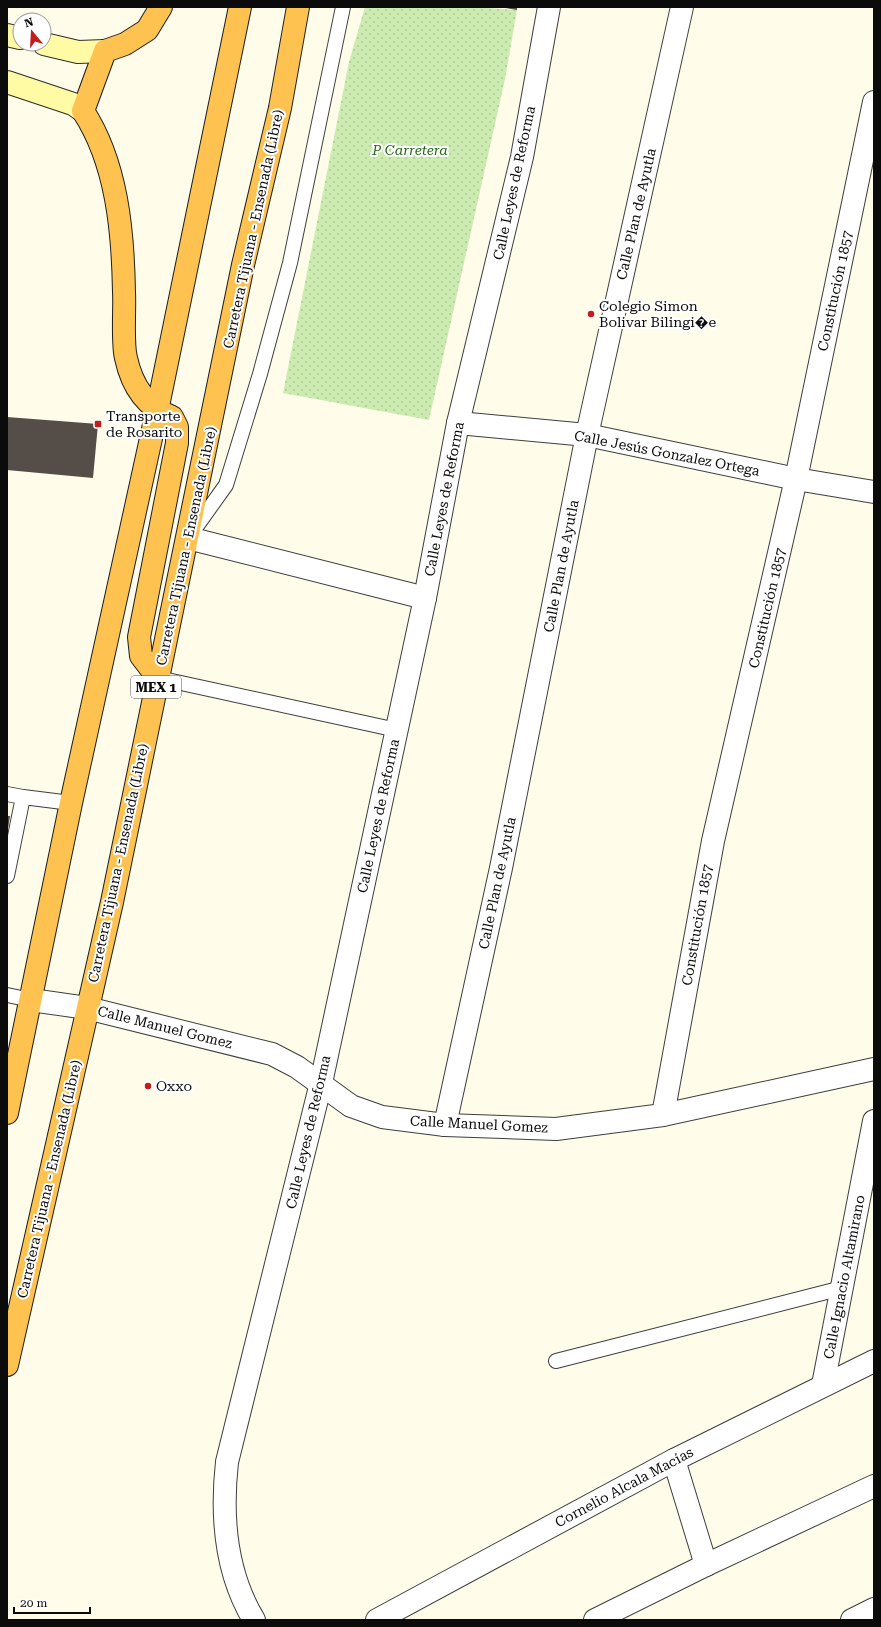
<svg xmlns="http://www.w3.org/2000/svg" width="881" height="1627" font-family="'Roboto Serif',serif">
	<defs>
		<pattern id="park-dots" width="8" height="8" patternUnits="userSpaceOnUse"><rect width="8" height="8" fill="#ccebb1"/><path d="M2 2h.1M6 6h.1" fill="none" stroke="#aec897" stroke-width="1.8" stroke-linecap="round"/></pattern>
	</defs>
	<rect width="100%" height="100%" fill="#fffce9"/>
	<polygon fill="url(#park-dots)" points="365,7 472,7 517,10 505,79 429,420 283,393 349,62"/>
	<g fill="#554d47">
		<polygon points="499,7 517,7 517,10"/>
		<polygon points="7,417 98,424 93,478 7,470"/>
		<polygon points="7,816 10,816 8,829 7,829"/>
	</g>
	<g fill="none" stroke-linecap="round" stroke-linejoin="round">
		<g stroke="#3e3e3e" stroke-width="16">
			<g id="service">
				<polyline points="191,534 226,485 260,374 290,263 343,7"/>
				<polyline points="158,678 397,730"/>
				<polyline points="7,794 23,797"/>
				<polyline points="7,876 23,797 71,803"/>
				<polyline points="7,995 31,1000"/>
				<polyline points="556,1361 842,1288"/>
			</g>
		</g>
		<g stroke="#3e3e3e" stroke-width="24">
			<g id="minor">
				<polyline points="458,423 587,435 796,479 874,492"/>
				<polyline points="188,538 425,598"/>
				<polyline points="663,1115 713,841 796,479 874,102"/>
				<polyline points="445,1125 501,868 587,435 682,7"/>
				<polyline points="823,1385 874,1121"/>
				<polyline points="674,1460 706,1565"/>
				<path d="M254,1620C225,1572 221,1516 227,1462L321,1083L425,598L458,423L522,157L549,7"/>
				<polyline points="377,1620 674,1460 874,1361"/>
				<polyline points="595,1620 706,1565 874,1486"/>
				<polyline points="852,1620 874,1609"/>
			</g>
		</g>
		<g stroke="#3e3e3e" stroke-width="24">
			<polyline id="tertiary" points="31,1000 87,1008 272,1054 297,1067 351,1106 382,1117 445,1125 556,1129 663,1115 874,1069"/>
		</g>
		<g stroke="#2d2d2d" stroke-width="24">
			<g id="secondary">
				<polyline points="7,35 20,38"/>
				<polyline points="44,44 78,52 105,51"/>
				<polyline points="7,82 73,104 83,111"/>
			</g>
		</g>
		<g stroke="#1c1c1c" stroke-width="24">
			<g id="trunk">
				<path d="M158,678L141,656L139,637L177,443V427L172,417C146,407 132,386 126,358C122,343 125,309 124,292C123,231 117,163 83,111L105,51L125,44L147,30L161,7"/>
				<polyline points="7,1113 71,803 157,411 240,7"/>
				<polyline points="7,1365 112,902 243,265 280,108 298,7"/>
			</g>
		</g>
		<use href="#service" stroke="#fff" stroke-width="14"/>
		<use href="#minor" stroke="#fff" stroke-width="22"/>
		<use href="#tertiary" stroke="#fff" stroke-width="22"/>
		<use href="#secondary" stroke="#fffaa4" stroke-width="22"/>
		<use href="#trunk" stroke="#fec250" stroke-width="22"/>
	</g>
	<g fill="#c31c1b" stroke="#fff" stroke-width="1.5">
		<circle cx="591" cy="314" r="4"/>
		<rect x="94" y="420" width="8" height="8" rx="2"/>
		<circle cx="148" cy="1086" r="4"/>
	</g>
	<g text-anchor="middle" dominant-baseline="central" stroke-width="4" stroke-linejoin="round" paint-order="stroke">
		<rect fill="#fff" stroke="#545454" stroke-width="1" x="131" y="676" width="50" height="22" rx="3"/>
		<g font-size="13" font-weight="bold" fill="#0b0b0b">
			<text x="156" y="687">MEX 1</text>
		</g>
		<g font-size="14" font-style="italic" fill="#246618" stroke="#fff">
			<text x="410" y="150">P Carretera</text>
		</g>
		<g font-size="14" fill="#0b0b0b" stroke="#fff">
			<text transform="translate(514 183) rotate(-78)">Calle Leyes de Reforma</text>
			<text transform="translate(636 214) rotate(-77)">Calle Plan de Ayutla</text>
			<text transform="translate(253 229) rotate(-78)">Carretera Tijuana - Ensenada (Libre)</text>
			<text transform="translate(835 291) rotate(-78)">Constitución 1857</text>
			<text transform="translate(667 453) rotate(11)">Calle Jesús Gonzalez Ortega</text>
			<text transform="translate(444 499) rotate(-79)">Calle Leyes de Reforma</text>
			<text transform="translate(186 546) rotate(-78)">Carretera Tijuana - Ensenada (Libre)</text>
			<text transform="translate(561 566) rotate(-79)">Calle Plan de Ayutla</text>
			<text transform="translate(767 608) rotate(-77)">Constitución 1857</text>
			<text transform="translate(378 816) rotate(-78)">Calle Leyes de Reforma</text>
			<text transform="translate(118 863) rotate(-78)">Carretera Tijuana - Ensenada (Libre)</text>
			<text transform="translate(497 883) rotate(-78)">Calle Plan de Ayutla</text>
			<text transform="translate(697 925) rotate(-80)">Constitución 1857</text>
			<text transform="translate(165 1027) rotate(14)">Calle Manuel Gomez</text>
			<text transform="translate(479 1124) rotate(3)">Calle Manuel Gomez</text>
			<text transform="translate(308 1132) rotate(-77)">Calle Leyes de Reforma</text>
			<text transform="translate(49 1179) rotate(-77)">Carretera Tijuana - Ensenada (Libre)</text>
			<text transform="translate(844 1277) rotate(-79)">Calle Ignacio Altamirano</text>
			<text transform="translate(624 1487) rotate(-28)">Cornelio Alcala Macías</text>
		</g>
		<g font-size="14" fill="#0b0b0b" stroke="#fff" text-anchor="start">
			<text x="599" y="306">Colegio Simon<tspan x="599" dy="16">Bolivar Bilingi�e</tspan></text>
			<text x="106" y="416">Transporte<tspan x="106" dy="16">de Rosarito</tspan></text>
			<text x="156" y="1086">Oxxo</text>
		</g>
	</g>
	<rect width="881" height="1627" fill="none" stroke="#0b0b0b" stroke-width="16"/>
	<g transform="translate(32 32) rotate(342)"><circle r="19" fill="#ffffff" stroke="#9d9d9d"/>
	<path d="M0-3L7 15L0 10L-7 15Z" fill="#c31c1b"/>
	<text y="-6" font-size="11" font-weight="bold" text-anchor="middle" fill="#0b0b0b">N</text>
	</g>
	<path d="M14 1607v6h76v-6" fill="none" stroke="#0b0b0b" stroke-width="2"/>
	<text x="20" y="1607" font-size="12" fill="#0b0b0b" stroke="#ffffff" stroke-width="3" paint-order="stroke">20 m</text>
</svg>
